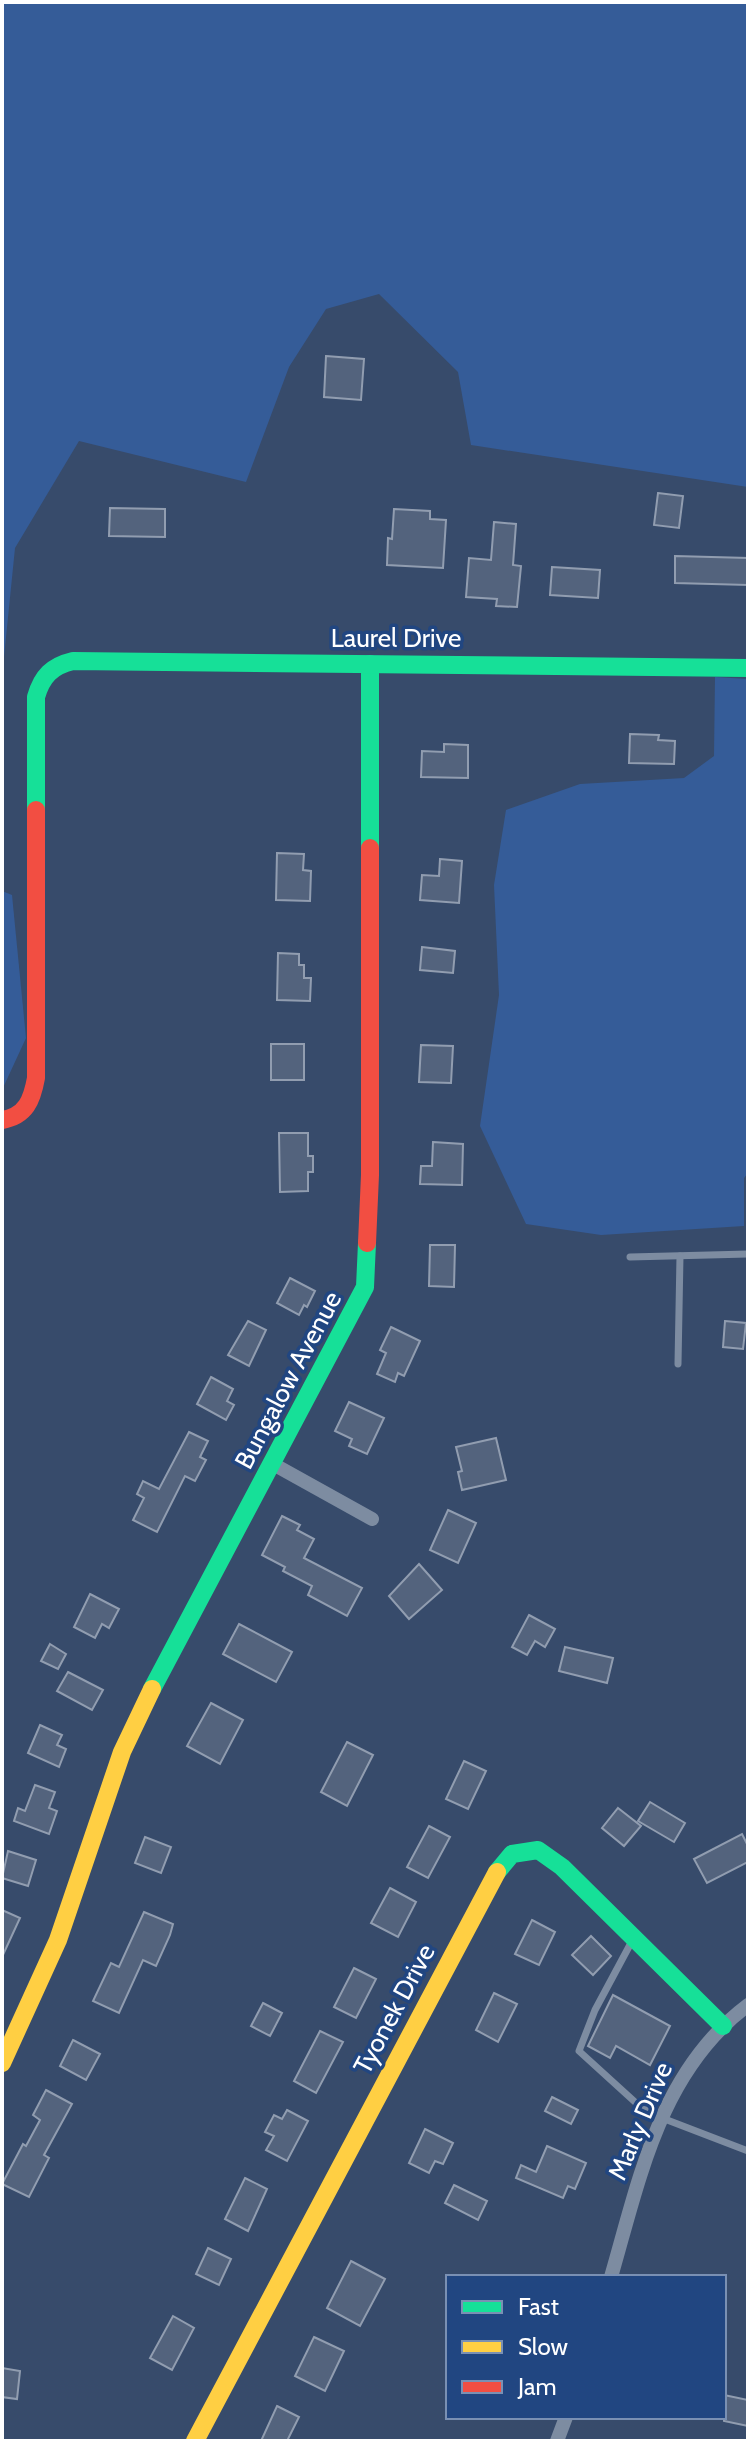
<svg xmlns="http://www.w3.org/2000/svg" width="750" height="2443" font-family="Cabin,sans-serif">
	<rect width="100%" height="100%" fill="#374b6b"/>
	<g fill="#355c98">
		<polygon points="2,2 748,2 748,487 471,445 458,372 379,294 326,309 289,367 246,482 79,441 15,548 2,677"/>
		<polygon points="715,677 748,679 748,1173 744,1178 744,1226 601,1235 526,1224 480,1126 499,995 494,885 506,810 580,784 684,778 714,756"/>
		<polygon points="2,891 12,895 26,1038 2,1090"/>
	</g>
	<g fill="#53637d" stroke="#919db0" stroke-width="2">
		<polygon points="326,356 364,359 361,400 324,397"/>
		<polygon points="658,493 683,496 679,528 654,525"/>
		<polygon points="110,508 165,509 165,537 109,536"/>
		<polygon points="394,509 430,511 430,519 446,520 443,568 387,565 388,538 392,539"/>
		<polygon points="494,522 516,524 513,565 521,566 517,607 496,606 497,599 466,597 469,558 491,560"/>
		<polygon points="675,556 748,558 748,585 675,583"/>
		<polygon points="552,567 600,570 598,598 550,595"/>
		<polygon points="630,734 659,735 658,740 675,741 674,764 629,763"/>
		<polygon points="444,744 468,745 468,778 421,777 422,751 444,752"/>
		<polygon points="277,853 304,854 303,870 311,871 310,901 276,900"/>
		<polygon points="440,859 462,861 459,903 420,900 422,875 439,876"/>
		<polygon points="422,947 455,951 453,973 420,970"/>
		<polygon points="278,953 299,954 299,965 304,965 304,978 311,978 310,1001 277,1000"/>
		<rect x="271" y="1044" width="33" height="36"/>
		<polygon points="421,1045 453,1046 451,1083 419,1082"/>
		<polygon points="279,1133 308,1133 308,1156 313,1156 313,1172 308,1172 308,1191 280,1192"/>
		<polygon points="433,1142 463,1144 462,1185 420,1184 421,1166 432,1166"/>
		<polygon points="430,1245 455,1245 454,1287 429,1286"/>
		<polygon points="290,1278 315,1291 307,1307 304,1305 299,1315 277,1303"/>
		<polygon points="248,1321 266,1330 249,1366 228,1355"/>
		<polygon points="725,1321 746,1323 743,1349 723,1347"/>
		<polygon points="391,1327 420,1341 404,1376 398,1373 395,1382 377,1374 386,1353 380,1350"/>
		<polygon points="211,1377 233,1389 227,1401 234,1405 226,1420 197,1404"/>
		<polygon points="349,1402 384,1418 367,1454 349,1446 352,1439 335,1431"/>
		<polygon points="189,1432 208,1441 200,1457 206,1460 195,1481 185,1476 157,1532 133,1520 144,1498 137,1494 143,1481 159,1489"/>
		<polygon points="496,1438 506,1480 462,1490 458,1472 462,1471 456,1447"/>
		<polygon points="448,1510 476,1523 458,1563 430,1550"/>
		<polygon points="282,1516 300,1525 297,1530 314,1539 304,1558 362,1588 347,1616 308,1595 312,1586 283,1571 285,1567 262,1555"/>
		<polygon points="419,1564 442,1590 409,1619 389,1596"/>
		<polygon points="90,1594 119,1609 109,1628 102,1624 95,1638 74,1627"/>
		<polygon points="529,1615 555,1629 545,1647 535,1641 527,1655 512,1647"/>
		<polygon points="239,1624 292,1652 276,1682 223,1654"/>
		<polygon points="50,1644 66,1654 58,1669 41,1661"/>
		<polygon points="565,1647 613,1658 607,1683 559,1671"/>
		<polygon points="68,1672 103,1690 92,1710 57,1691"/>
		<polygon points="211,1703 243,1720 220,1764 187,1746"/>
		<polygon points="40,1725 62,1735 57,1745 66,1749 59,1767 28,1753"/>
		<polygon points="347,1742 373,1755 347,1806 321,1792"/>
		<polygon points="464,1761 486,1771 468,1809 446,1799"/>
		<polygon points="35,1785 55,1792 49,1808 57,1811 49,1834 14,1821 18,1808 25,1811"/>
		<polygon points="650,1802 685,1823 674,1842 638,1821"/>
		<polygon points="618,1808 641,1826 624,1846 602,1828"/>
		<polygon points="429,1826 450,1837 428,1878 407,1867"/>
		<polygon points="742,1834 748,1846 748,1862 707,1883 694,1859"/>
		<polygon points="145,1837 171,1847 161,1873 135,1863"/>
		<polygon points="8,1851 36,1860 28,1886 2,1878"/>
		<polygon points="390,1888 416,1902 398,1937 371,1923"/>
		<polygon points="2,1910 20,1918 2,1957"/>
		<polygon points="144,1912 173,1924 170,1935 156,1966 143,1960 119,2013 93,2001 111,1963 119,1967"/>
		<polygon points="532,1920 555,1932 539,1965 515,1954"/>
		<polygon points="591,1936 611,1956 593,1975 572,1955"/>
		<polygon points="354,1968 376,1979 356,2018 334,2007"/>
		<polygon points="494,1993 517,2004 498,2042 476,2030"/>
		<polygon points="613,1995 670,2026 650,2065 616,2046 610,2058 588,2046"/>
		<polygon points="263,2003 282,2013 270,2036 251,2026"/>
		<polygon points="320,2031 343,2042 316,2093 294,2081"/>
		<polygon points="73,2040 100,2054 86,2080 60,2066"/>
		<polygon points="46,2090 72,2104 44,2155 49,2158 29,2197 2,2184 23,2144 26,2146 40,2120 33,2115"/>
		<polygon points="552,2097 578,2110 571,2124 545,2111"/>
		<polygon points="287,2110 308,2121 287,2161 266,2150 274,2136 265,2132 274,2115 282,2119"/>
		<polygon points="425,2129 453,2143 443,2164 435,2161 429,2173 409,2163"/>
		<polygon points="547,2146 586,2163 575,2189 568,2186 563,2198 516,2178 521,2165 536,2172"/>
		<polygon points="245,2178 267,2189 248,2231 225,2219"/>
		<polygon points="454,2185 487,2201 478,2220 445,2203"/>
		<polygon points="208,2248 231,2259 219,2285 196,2274"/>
		<polygon points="351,2261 385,2279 360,2326 327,2308"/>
		<polygon points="173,2316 194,2328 172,2370 150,2358"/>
		<polygon points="314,2337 344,2351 325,2391 295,2376"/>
		<polygon points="2,2368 20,2371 17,2399 2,2397"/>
		<polygon points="724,2395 748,2400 748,2426 724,2421"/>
		<polygon points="277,2406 299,2417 287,2441 261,2441"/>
	</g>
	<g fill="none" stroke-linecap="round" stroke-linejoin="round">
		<g stroke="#7d8ca1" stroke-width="7">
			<polyline points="630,1257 748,1254"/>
			<polyline points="678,1364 680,1256"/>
			<polyline points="632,1941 595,2010 579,2051 635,2102 662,2118 748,2151"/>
		</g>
		<g stroke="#7d8ca1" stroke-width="14">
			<polyline points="273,1464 372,1519"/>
			<path d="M611,2277C640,2177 660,2071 748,2005"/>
			<polyline points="557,2441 566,2417"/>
		</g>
		<g stroke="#16e098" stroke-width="18">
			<polyline points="370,664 370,848"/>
			<path d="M36,810V697C42,676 52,666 73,661L748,668"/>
			<polyline points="152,1689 365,1287 367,1243"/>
			<polyline points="497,1872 512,1854 538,1850 562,1867 723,2026"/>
		</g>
		<g stroke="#ffcf43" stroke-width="18">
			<polyline points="2,2063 58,1940 122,1752 152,1689"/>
			<polyline points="195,2441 497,1872"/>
		</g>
		<g stroke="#f24e42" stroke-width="18">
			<path d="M2,1120C26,1116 32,1100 36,1078V810"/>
			<polyline points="367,1243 370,1175 370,848"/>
		</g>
	</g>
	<g text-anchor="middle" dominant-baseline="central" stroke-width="7" stroke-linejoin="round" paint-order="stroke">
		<g font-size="26" fill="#fff" stroke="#214681">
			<text x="396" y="638">Laurel Drive</text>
			<text transform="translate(288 1380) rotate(-62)">Bungalow Avenue</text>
			<text transform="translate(394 2009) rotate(-62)">Tyonek Drive</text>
			<text transform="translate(640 2121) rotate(-67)">Marly Drive</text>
		</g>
	</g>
	<rect width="750" height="2443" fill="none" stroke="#ffffff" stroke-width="8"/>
	<rect x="446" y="2275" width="280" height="144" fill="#214681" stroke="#7a90b3" stroke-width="2"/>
	<rect x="462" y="2301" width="40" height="12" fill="#16e098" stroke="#7a90b3" stroke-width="2"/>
	<text x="518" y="2315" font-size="24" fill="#ffffff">Fast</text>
	<rect x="462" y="2341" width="40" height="12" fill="#ffcf43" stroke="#7a90b3" stroke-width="2"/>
	<text x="518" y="2355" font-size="24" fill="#ffffff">Slow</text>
	<rect x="462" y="2381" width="40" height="12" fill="#f24e42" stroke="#7a90b3" stroke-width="2"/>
	<text x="518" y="2395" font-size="24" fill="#ffffff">Jam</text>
</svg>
